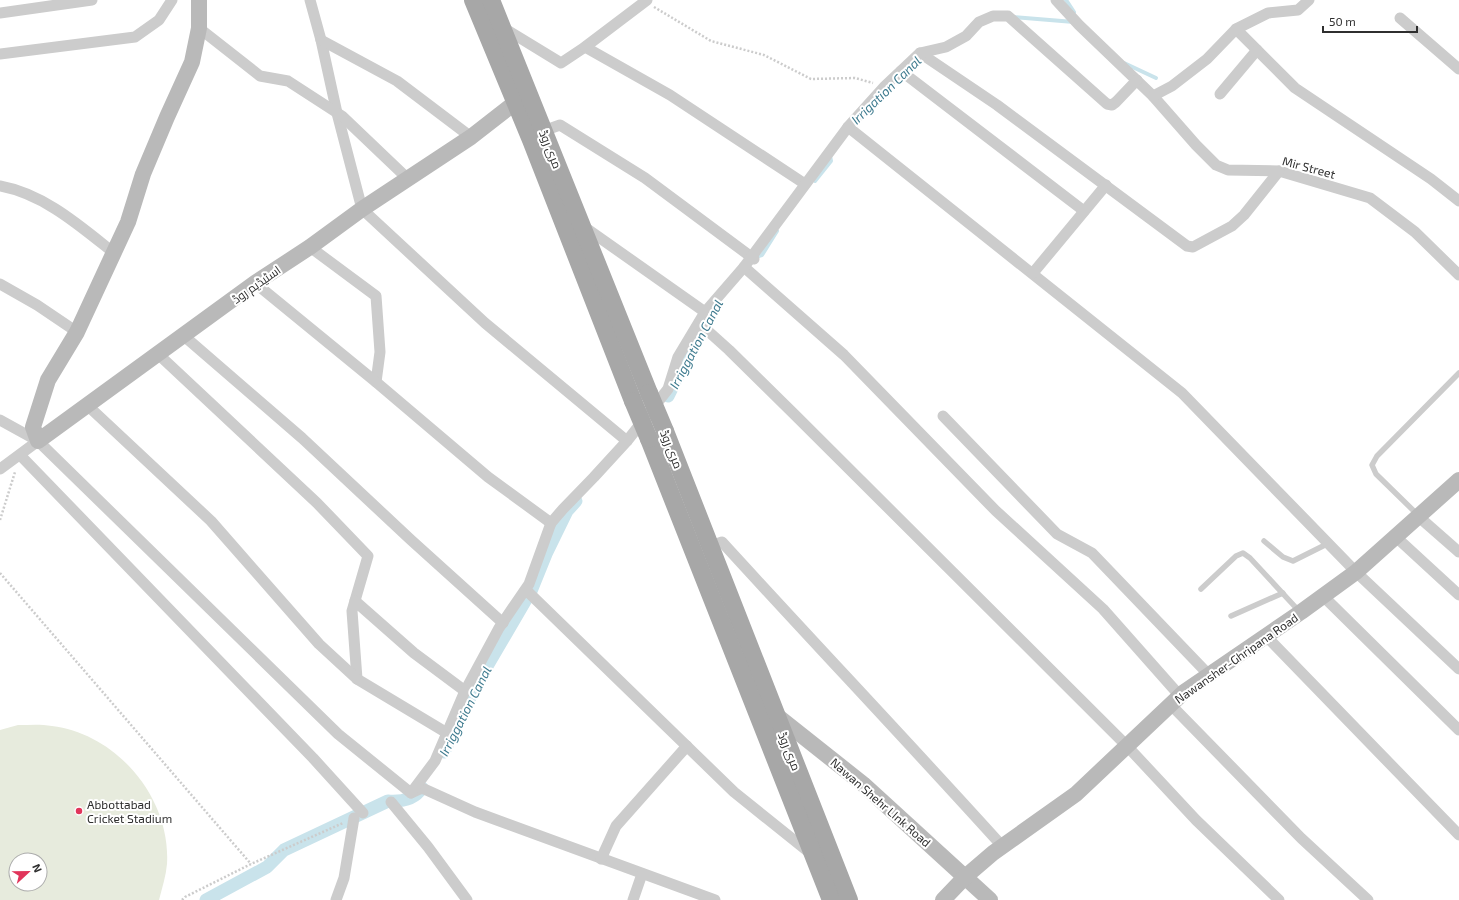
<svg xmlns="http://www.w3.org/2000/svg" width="1459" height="900" font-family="'Exo 2',Cairo,sans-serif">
	<rect width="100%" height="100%" fill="#fff"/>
	<path fill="#e7ebdd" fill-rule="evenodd" d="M18,725C30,725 41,724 52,726C117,734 171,798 167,864C166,876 162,888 159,900H0V730ZM16,860H40V884H16Z"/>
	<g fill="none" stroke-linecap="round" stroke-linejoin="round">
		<g stroke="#c9e3eb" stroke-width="4">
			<polyline points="1066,0 1074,12"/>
			<polyline points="1013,17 1074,22"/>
			<polyline points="1124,63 1156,78"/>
			<polyline points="815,181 831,161 830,156"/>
			<polyline points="755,257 762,255 777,231"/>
		</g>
		<g stroke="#c9e3eb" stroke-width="13">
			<polyline points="668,396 707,317"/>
			<polyline points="444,752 476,685 531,591 546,554 567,511 576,501"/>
			<path d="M206,900L267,867L284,850L388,801C401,802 414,800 422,788"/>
		</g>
		<g stroke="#ccc" stroke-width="2.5" stroke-dasharray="2 2" stroke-linecap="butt">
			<polyline points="654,7 711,41 764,55 811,79 855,78 873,83"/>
			<polyline points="0,520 15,472"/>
			<polyline points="0,573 251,864"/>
			<polyline points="182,900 185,897 251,864 343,823"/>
		</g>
		<g stroke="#ccc" stroke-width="5.5">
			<polyline points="1418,515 1376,474 1372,465 1377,456 1459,373"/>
			<polyline points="1264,541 1283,557 1293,561 1329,543"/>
			<polyline points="1201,589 1236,556 1243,553 1250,558 1299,611"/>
			<polyline points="1231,616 1283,593"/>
		</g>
		<g stroke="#ccc" stroke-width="11">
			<polyline points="310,0 321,40 337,113 362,209 485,323 627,441"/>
			<polyline points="1056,0 1079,25 1153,96 1196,145 1216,165 1228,170 1279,171 1370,198 1415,232 1459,275"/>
			<polyline points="0,13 92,0"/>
			<polyline points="1400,18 1459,69"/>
			<polyline points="502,27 561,63 585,47 647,0"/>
			<polyline points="199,28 260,76 288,81 342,116 407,178"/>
			<polyline points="1236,29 1295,88 1431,179 1459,201"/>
			<polyline points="321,40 397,81 471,137"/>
			<polyline points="585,47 670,95 805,184"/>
			<polyline points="920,53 997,105 1187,246 1193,247 1232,226 1244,215 1279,171"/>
			<polyline points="0,54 135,37 159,20 172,0"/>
			<polyline points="901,71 1084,211"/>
			<polyline points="1220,94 1257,50"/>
			<polyline points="1153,96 1172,86 1207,59 1236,29 1268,13 1298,10 1309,0"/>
			<polyline points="848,127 1182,393 1356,572 1459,669"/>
			<polyline points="543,131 560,125 645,178 754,259"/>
			<path d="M0,186C44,194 80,226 114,253"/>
			<polyline points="583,226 705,312"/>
			<polyline points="310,247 376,296 380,352 376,382"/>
			<polyline points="744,267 844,355 996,511 1103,609 1180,696"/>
			<polyline points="1033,273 1106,185"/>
			<polyline points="255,283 376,382 488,477 551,523"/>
			<polyline points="0,284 37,305 77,332"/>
			<polyline points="699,323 729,350 794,414 1127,746 1196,820 1279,900"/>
			<polyline points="184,336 302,438 411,540 503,623"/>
			<polyline points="158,354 317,503 368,556 352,611 357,679"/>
			<polyline points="87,405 211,521 319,644 357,679 447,733"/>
			<polyline points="943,416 1057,534 1092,553 1209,675"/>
			<polyline points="0,420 38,441 338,734 411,793 422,788 475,812 715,900"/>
			<polyline points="20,455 313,758 363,813"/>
			<polyline points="0,469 38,441"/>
			<polyline points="1419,517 1459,552"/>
			<polyline points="1396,537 1459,595"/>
			<path d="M711,546L722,542C815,644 910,744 1003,847"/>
			<polyline points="526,590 734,792 810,853"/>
			<polyline points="1323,596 1459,730"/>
			<polyline points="355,601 414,653 465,691"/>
			<polyline points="1266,636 1459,835"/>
			<polyline points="1171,705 1301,838 1368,900"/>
			<polyline points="411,793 435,761 465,691 499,628 529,584 551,523 563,509 594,477 627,441 668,389 678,357 705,312 744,267 848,127 885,86 920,53 946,47 966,36 979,22 993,16 1008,16 1107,104 1112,105 1116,102 1137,80"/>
			<polyline points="391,802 428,847 467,900"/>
			<polyline points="601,859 616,826 687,746"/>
			<polyline points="336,900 344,878 354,818"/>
			<polyline points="633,900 642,874"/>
		</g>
		<g stroke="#b9b9b9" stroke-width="16">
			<polyline points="199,0 199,28 192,62 167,117 143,174 128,222 77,332 48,380 33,427 38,441 255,283 310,247 362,209 471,137 516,102"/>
			<polyline points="776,715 863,784 990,900"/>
			<polyline points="943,900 965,877 993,853 1076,794 1184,692 1301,612 1356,572 1459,480"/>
		</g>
		<g stroke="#a7a7a7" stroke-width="18">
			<polyline points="473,0 531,140 633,401"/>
			<polyline points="491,0 649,393"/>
			<polyline points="665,431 849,900"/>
			<polyline points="649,439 831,900"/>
		</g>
		<g stroke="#a7a7a7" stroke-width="18">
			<polyline points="649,393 665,431"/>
			<polyline points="633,401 649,439"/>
		</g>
	</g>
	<circle fill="#e1355b" stroke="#fff" stroke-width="1.5" cx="79" cy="811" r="4"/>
	<g text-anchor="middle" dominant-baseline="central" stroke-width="4" stroke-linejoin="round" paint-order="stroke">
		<g font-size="12" fill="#2f2f2f" stroke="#fff">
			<text transform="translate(551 149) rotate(68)">مری روڈ</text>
			<text transform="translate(1309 167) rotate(15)">Mir Street</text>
			<text transform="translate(256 284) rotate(-35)">اسٹیڈیم روڈ</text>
			<text transform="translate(672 449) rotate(68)">مری روڈ</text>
			<text transform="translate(1236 658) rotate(-35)">Nawansher-Ghripana Road</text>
			<text transform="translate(790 751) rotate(68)">مری روڈ</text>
			<text transform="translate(881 802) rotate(41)">Nawan Shehr LInk Road</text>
		</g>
		<g font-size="12" fill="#2f2f2f" stroke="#fff" text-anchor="start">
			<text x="87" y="804">Abbottabad<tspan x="87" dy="14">Cricket Stadium</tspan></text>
		</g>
		<g font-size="13" font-style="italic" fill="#3e7b8f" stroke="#fff">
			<text transform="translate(886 90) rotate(-44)">Irrigation Canal</text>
			<text transform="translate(696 344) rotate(-62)">Irriggation Canal</text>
			<text transform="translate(465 711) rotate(-63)">Irriggation Canal</text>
		</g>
	</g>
	<g transform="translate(28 872) rotate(68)"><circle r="19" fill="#ffffff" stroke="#acacac"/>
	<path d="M0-3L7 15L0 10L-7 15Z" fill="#e1355b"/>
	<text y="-6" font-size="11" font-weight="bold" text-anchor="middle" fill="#2f2f2f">N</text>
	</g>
	<path d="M1323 26v6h94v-6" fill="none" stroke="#2f2f2f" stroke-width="2"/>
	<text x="1329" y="26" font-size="12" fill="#2f2f2f" stroke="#ffffff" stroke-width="3" paint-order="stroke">50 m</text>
</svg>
